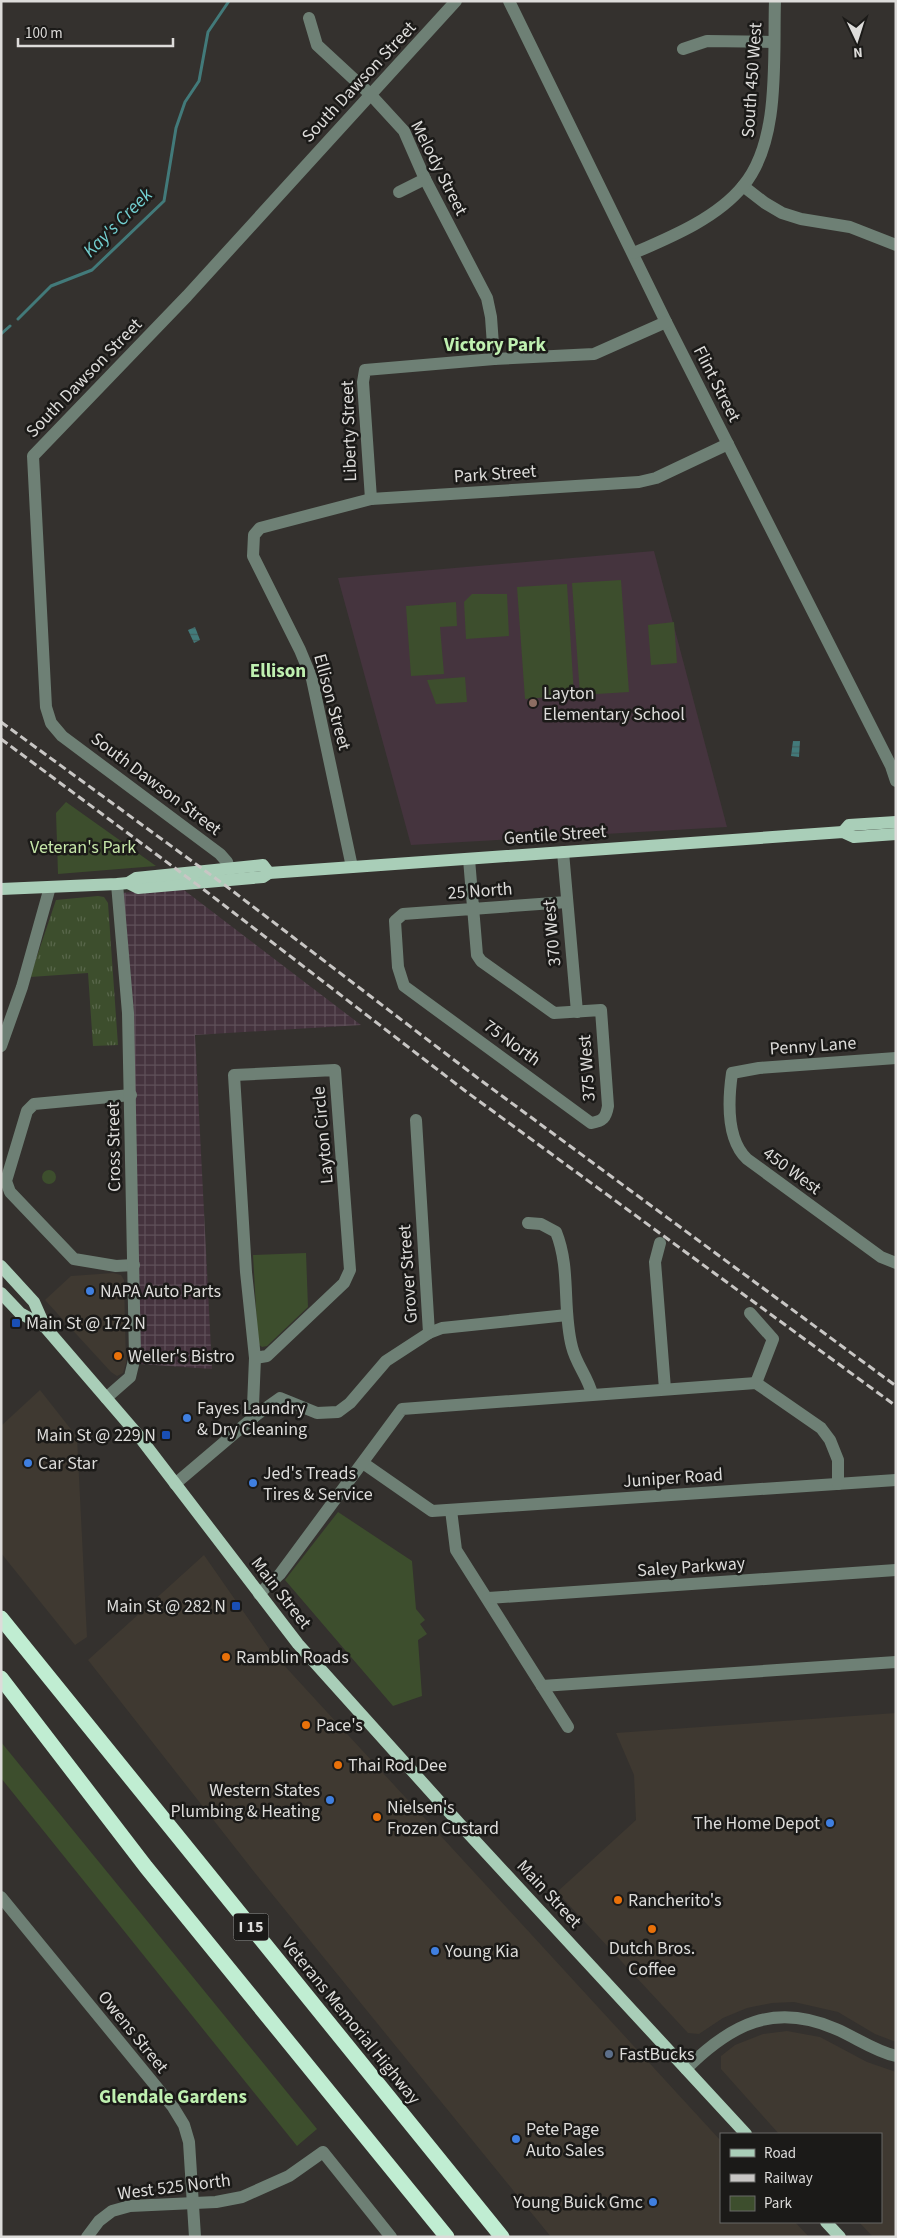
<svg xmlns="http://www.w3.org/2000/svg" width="897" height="2238" font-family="'Source Sans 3',sans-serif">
	<defs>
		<pattern id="industrial-grid" width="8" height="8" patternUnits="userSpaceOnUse" patternTransform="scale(1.25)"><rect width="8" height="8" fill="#45333e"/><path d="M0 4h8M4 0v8" fill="none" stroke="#5f5059"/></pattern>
		<pattern id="grass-tufts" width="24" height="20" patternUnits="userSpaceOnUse" patternTransform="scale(1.25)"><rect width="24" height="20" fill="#3d4e2d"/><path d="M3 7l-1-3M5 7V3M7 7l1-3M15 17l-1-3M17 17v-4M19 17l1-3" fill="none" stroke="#59674b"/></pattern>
		<pattern id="water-rules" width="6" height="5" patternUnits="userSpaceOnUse" patternTransform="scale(1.25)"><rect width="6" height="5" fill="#427a7a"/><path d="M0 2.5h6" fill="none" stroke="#426160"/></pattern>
	</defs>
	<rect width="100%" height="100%" fill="#34312e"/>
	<g fill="#3f3931">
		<polygon points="113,1273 121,1275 124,1280 126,1363 123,1373 117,1376 111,1372 45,1300 71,1276"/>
		<polygon points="40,1390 77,1437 87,1637 75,1645 1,1553 1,1426"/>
		<polygon points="204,1555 270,1650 721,2141 721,2222 795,2222 809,2237 551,2237 255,1873 88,1660"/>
		<polygon points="896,1713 896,2042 875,2034 838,2012 794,2002 772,2003 747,2008 723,2018 699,2034 688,2033 557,1892 636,1820 634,1775 616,1733"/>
		<polygon points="787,2031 820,2037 867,2062 896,2072 896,2237 873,2237 859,2222 881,2222 881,2134 779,2134 721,2069 721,2056 735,2045 763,2034"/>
	</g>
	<polygon fill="url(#industrial-grid)" points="180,887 361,1025 195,1035 212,1369 140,1364 122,893"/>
	<polygon fill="#45343e" points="654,551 727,827 411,845 338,578"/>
	<polygon fill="url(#grass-tufts)" points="98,896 104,897 108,903 118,1045 93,1046 88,973 30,977 56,900"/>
	<g fill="#3d4e2d">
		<polygon points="621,580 629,692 580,695 572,583"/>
		<polygon points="567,584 574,695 525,699 517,587"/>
		<polygon points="472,594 507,594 509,636 466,639 464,602"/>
		<polygon points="456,602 457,626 440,627 444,674 411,676 406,606"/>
		<polygon points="674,622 677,663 651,665 648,625"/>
		<polygon points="465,677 467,702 436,704 427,680"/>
		<polygon points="66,802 156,866 58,874 56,813"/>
		<circle cx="49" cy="1177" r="7"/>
		<polygon points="306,1253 308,1307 267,1346 262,1347 258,1344 253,1255"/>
		<polygon points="338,1512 412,1561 416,1609 425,1620 420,1624 427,1634 418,1640 422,1696 393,1706 285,1580"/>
		<polygon points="1,1742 317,2129 297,2146 1,1778"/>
	</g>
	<g fill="url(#water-rules)">
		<polygon points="195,627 200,640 194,643 188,630"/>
		<polygon points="793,741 800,741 799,757 791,756"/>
	</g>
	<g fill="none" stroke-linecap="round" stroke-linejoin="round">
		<g stroke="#427a7a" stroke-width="3">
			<polyline points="18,319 51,286 92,270 164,201 176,128 185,102 199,81 208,32 229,1"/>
			<polyline points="1,334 10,326"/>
		</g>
		<g stroke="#6e8075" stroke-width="12">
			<polyline points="509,1 666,322 891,766 896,781"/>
			<polyline points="309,18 317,45 370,94 404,131 425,179 487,298 491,317 494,359"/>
			<polyline points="683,49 707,41 774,42"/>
			<polyline points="743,186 765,203 782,213 801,219 850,227 896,245"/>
			<polyline points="399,192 425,179"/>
			<path d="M634,253C671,237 717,218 743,186C781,141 773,57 775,1"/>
			<polyline points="371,499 363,382 365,370 494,359 594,354 666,322"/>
			<polyline points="563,852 577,1012"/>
			<path d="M469,859L477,955L481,961L554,1013L601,1010L608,1106C606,1118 603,1121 591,1123L404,986L398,967L395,921L403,914L567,902"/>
			<polyline points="352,867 312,679 300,650 253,556 254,535 260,528 371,499 639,482 656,478 728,444"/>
			<polyline points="229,868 227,862 220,854 62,736 51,723 46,707 33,456 187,296 456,1"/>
			<polyline points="1,1046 22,987 50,887"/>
			<path d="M896,1058L759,1068L732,1073C728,1101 726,1139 747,1159L881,1257L896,1263"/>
			<polyline points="131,1095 34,1104 27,1111 6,1181 10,1192 74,1259 116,1266 134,1265"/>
			<path d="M528,1223L541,1224L556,1232C571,1269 562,1309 572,1347C576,1364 588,1377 592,1394"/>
			<polyline points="660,1243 655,1262 665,1389"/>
			<polyline points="750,1313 773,1339 756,1383"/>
			<polyline points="429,1333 442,1328 567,1315"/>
			<polyline points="255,1358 267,1356 344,1283 350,1270 335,1070 234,1075 246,1272 255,1358 253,1406 255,1416"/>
			<polyline points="106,1398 130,1377 135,1356 128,1013 117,884"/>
			<polyline points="363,1463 432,1511 896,1480"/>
			<polyline points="175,1484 255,1416 280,1398 317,1413 338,1412 350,1403 386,1361 429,1333 416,1120"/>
			<polyline points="451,1510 456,1550 568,1727"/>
			<polyline points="259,1594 280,1574 402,1409 756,1383 821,1428 830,1440 838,1460 838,1484"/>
			<polyline points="488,1598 896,1570"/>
			<polyline points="542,1686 896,1662"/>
			<polyline points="1,1897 173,2107 184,2125 189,2142 195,2237"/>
			<path d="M686,2069C731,2024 774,2002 836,2029C857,2038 874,2051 896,2056"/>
			<polyline points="87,2237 99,2221 112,2211 130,2206 216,2202 242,2197 289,2176 323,2152 391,2237"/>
		</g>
		<g stroke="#a9ceb8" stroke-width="12">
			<polyline points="843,832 849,825 896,822"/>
			<polyline points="128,883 138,888 263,877 269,873 843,832 854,837 896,834"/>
			<polyline points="1,889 117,884 128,883 136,878 263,865 269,873"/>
			<polyline points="1,1266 34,1302 45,1327 138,1435 298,1644 467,1832 746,2134"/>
			<polyline points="1,1293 20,1313 45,1327"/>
			<polyline points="826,2222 840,2237"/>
		</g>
		<g stroke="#c0edd2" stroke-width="15">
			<polyline points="1,1618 502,2237"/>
			<polyline points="1,1678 146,1867 447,2237"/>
		</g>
		<g stroke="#c8c6c4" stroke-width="3" stroke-dasharray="8 4" stroke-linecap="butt">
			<polyline points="1,722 226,886 479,1079 896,1386"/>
			<polyline points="1,739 203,889 464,1090 896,1406"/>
		</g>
	</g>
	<circle fill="#8d6e63" stroke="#1b1a18" stroke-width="2" cx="533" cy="703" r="5"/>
	<g fill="#3f7fe0" stroke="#1b1a18" stroke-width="2">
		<circle cx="90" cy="1291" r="5"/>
		<circle cx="187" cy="1418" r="5"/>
		<circle cx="28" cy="1463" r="5"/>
		<circle cx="253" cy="1483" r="5"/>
		<circle cx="330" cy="1800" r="5"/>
		<circle cx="830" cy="1823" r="5"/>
		<circle cx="435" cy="1951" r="5"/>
		<circle cx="516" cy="2139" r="5"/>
		<circle cx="653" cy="2202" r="5"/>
	</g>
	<g fill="#1a4fb4" stroke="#1b1a18" stroke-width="2">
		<rect x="11" y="1318" width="10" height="10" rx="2.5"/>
		<rect x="161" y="1430" width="10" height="10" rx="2.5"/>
		<rect x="231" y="1601" width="10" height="10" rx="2.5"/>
	</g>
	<g fill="#e8710a" stroke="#1b1a18" stroke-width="2">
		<circle cx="118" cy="1356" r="5"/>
		<circle cx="226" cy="1657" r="5"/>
		<circle cx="306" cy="1725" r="5"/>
		<circle cx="338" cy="1765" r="5"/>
		<circle cx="377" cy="1817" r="5"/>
		<circle cx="618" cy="1900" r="5"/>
		<circle cx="652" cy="1929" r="5"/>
	</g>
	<circle fill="#5c6f8a" stroke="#1b1a18" stroke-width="2" cx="609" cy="2054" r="5"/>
	<g text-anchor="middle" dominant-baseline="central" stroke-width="5" stroke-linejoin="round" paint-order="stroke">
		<rect fill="#1b1a18" stroke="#a3a2a0" stroke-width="1" x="233.5" y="1913.5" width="35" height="27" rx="4"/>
		<g font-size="16" font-weight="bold" fill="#dddcda">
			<text x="251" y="1927">I 15</text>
		</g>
		<g font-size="18" fill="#dddcda" stroke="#1b1a18">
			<text transform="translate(752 80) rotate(-86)">South 450 West</text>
			<text transform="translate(359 82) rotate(-47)">South Dawson Street</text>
			<text transform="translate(439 168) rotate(63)">Melody Street</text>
			<text transform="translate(84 378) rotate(-46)">South Dawson Street</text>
			<text transform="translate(717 384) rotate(63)">Flint Street</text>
			<text transform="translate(349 431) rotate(-92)">Liberty Street</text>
			<text transform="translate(495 474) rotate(-4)">Park Street</text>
			<text transform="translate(332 702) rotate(75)">Ellison Street</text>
			<text transform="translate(156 784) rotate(37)">South Dawson Street</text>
			<text transform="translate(555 835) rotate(-4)">Gentile Street</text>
			<text transform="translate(480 891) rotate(-4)">25 North</text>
			<text transform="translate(552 933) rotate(-95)">370 West</text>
			<text transform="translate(512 1043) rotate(36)">75 North</text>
			<text transform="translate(813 1046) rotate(-4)">Penny Lane</text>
			<text transform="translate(587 1068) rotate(-94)">375 West</text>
			<text transform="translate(323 1135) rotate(-95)">Layton Circle</text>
			<text transform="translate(114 1147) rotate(-91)">Cross Street</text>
			<text transform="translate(792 1171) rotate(36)">450 West</text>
			<text transform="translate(408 1274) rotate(-94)">Grover Street</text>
			<text transform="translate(673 1478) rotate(-4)">Juniper Road</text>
			<text transform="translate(691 1567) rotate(-4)">Saley Parkway</text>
			<text transform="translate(281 1593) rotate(52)">Main Street</text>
			<text transform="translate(549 1894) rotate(47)">Main Street</text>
			<text transform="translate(351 2021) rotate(51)">Veterans Memorial Highway</text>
			<text transform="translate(133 2032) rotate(51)">Owens Street</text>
			<text transform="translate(174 2187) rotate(-7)">West 525 North</text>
		</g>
		<g font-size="18" fill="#dddcda" stroke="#1b1a18" text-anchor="start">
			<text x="543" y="693">Layton<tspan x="543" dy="21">Elementary School</tspan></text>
			<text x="100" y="1291">NAPA Auto Parts</text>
			<text x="26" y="1323">Main St @ 172 N</text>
			<text x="128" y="1356">Weller's Bistro</text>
			<text x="197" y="1408">Fayes Laundry<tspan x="197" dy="21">&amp; Dry Cleaning</tspan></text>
			<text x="156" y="1435" text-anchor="end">Main St @ 229 N</text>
			<text x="38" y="1463">Car Star</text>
			<text x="263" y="1473">Jed's Treads<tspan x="263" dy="21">Tires &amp; Service</tspan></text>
			<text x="226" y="1606" text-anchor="end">Main St @ 282 N</text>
			<text x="236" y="1657">Ramblin Roads</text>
			<text x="316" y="1725">Pace's</text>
			<text x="348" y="1765">Thai Rod Dee</text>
			<text x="320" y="1790" text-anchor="end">Western States<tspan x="320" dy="21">Plumbing &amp; Heating</tspan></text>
			<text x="387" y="1807">Nielsen's<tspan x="387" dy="21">Frozen Custard</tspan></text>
			<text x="820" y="1823" text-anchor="end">The Home Depot</text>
			<text x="628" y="1900">Rancherito's</text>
			<text x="652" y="1948" text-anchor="middle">Dutch Bros.<tspan x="652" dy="21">Coffee</tspan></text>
			<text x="445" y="1951">Young Kia</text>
			<text x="619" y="2054">FastBucks</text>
			<text x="526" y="2129">Pete Page<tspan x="526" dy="21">Auto Sales</tspan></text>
			<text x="643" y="2202" text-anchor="end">Young Buick Gmc</text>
		</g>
		<g font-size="18" fill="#c6e7a9" stroke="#1b1a18">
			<text x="83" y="847">Veteran's Park</text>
		</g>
		<g font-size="19" font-style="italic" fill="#73d0d1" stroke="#1b1a18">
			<text transform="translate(118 223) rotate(-45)">Kay's Creek</text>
		</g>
		<g font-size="19" font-weight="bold" fill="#bff0b0" stroke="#1b1a18">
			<text x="495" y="345">Victory Park</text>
			<text x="278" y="671">Ellison</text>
			<text x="173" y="2097">Glendale Gardens</text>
		</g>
	</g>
	<rect width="897" height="2238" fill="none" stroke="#dddcda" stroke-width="5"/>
	<rect x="720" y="2133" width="162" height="90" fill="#1b1a18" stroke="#696866"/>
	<rect x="730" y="2149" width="25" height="8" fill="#a9ceb8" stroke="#696866"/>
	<text x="764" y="2158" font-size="15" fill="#dddcda">Road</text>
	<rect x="730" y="2174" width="25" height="8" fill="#c8c6c4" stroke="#696866"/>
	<text x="764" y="2183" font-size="15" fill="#dddcda">Railway</text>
	<rect x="730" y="2196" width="25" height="15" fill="#3d4e2d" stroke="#696866"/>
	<text x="764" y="2208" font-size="15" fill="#dddcda">Park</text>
	<g transform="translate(857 40) rotate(176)" stroke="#1b1a18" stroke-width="4" paint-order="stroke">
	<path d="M0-4L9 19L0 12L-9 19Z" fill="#dddcda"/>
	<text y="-8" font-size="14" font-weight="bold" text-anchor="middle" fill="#dddcda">N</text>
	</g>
	<path d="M18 38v8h155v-8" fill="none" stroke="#dddcda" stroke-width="2.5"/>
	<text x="25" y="38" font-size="15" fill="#dddcda" stroke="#1b1a18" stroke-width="4" paint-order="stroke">100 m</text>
</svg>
